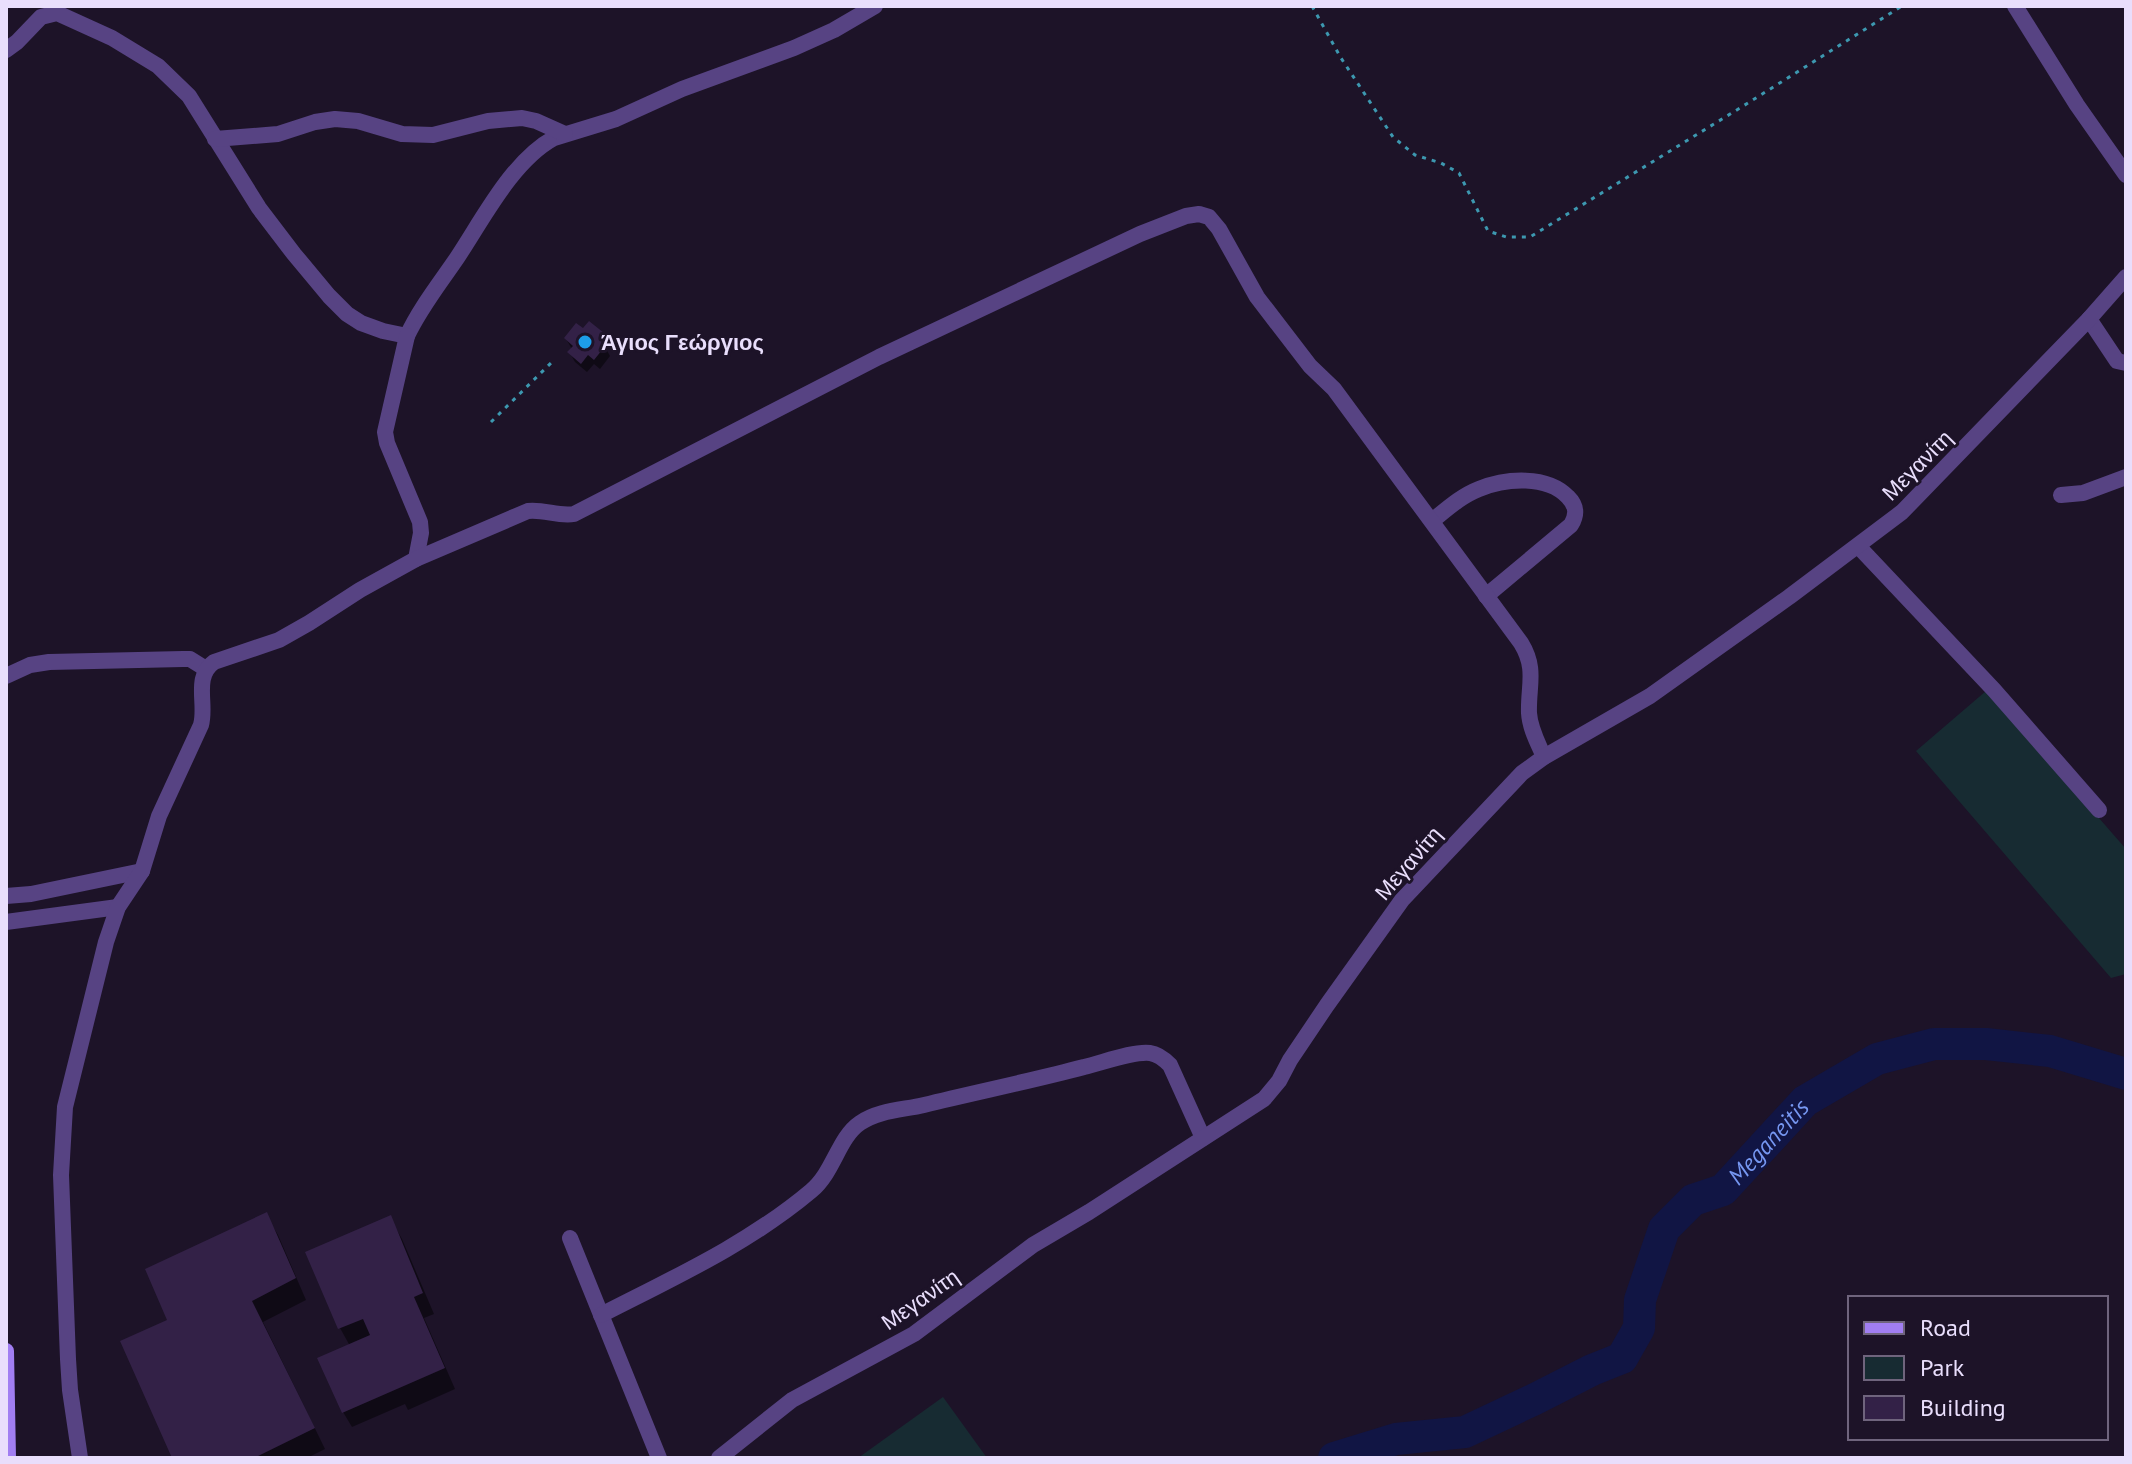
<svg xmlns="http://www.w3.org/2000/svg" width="2132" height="1464" font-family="'PT Sans',sans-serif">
	<rect width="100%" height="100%" fill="#1d1328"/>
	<g fill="#172b32">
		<polygon points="1986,691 2002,707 2126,849 2126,974 2111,978 1916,751"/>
		<polygon points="943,1397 987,1458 858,1458"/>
	</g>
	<g fill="#0007">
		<polygon points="584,331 602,334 608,344 605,347 610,356 600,369 594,364 587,372 575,362 570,353 572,349 566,339"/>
		<polygon points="266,1215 278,1235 306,1300 263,1322 325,1449 307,1458 174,1458 170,1321"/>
		<polygon points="390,1218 402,1239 434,1314 424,1318 455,1389 408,1410 405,1404 352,1427 343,1412 350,1346 340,1328"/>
	</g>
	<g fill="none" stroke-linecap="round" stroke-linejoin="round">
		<path stroke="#111544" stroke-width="32" id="s1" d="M1334,1458L1396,1439L1465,1432L1535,1399L1592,1370L1622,1358L1639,1328L1640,1300L1664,1229L1693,1200L1723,1190L1805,1101L1877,1059L1934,1044H1986L2050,1051L2126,1074"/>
	</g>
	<g fill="#332147">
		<polygon points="589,321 604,333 599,338 606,345 594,360 588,355 581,364 567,352 573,346 564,338 576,323 583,328"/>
		<polygon points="267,1212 296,1278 252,1301 315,1428 254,1458 172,1458 120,1341 167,1320 145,1269"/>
		<polygon points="391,1215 423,1293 414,1297 445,1368 342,1413 317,1358 370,1335 363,1319 338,1329 305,1252"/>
	</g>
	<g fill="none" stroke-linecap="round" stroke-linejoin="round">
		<g stroke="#3d98b0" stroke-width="3" stroke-dasharray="4 6" stroke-linecap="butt">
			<polyline points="1312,6 1341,58 1393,137 1415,155 1441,163 1459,173 1488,231 1506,237 1530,237 1740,108 1902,6"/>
			<polyline points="491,422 552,362"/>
		</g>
		<g stroke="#574383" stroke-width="16">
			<polyline points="2015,6 2077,105 2126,175"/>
			<path d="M6,50L17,42L41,17L57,13L112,38L158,66L189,96L259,208L294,254L329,296L347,314L361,323L383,331L407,336C420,308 440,283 457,258C483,219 512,161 554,138L616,119L682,89L794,48L834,30L875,6"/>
			<polyline points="215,139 278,134 315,122 335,119 358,121 402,134 433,135 488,121 522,118 536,121 565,134"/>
			<polyline points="2089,319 2117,361 2126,363"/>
			<polyline points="407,336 385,432 387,443 420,522 421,533 416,559"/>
			<polyline points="2061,495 2083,493 2126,477"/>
			<path d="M1432,521C1447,509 1461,496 1479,489C1506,478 1547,475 1568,497C1577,506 1577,515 1571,525L1486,596"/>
			<polyline points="1858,546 1994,690 2099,810"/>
			<polyline points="6,676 30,665 49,662 183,659 190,659 206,669"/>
			<polyline points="6,896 31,894 142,871"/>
			<polyline points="6,922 118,907"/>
			<polyline points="570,1238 659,1458"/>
			<path d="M601,1315C673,1278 748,1244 811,1191C834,1172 838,1138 860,1123C879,1110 903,1110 924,1105C977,1092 1031,1081 1084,1067C1102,1063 1132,1051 1150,1053C1158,1054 1164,1059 1170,1065L1203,1138"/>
			<path d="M80,1458L70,1390L68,1359L61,1175L65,1107L106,942L118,907L142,871L159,816L201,725C207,704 193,677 214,662L279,640L309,623L360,590L416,559L528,511C544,509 559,517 574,514L879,357L1140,234L1186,216L1199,214L1209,217L1219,229L1257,297L1310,366L1334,389L1521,643C1537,669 1528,686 1529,713C1530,729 1538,743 1544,757"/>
			<polyline points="719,1458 792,1400 914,1334 1033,1245 1089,1212 1264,1099 1279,1081 1290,1060 1327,1005 1402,900 1522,773 1544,757 1650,696 1789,597 1902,512 2089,319 2126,277"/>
		</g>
		<polyline stroke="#a17ef2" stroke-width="16" points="6,1351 8,1458"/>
	</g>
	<circle fill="#1d9de8" stroke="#1d1328" stroke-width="3" cx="585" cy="342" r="8"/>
	<g text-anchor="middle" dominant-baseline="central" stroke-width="6" stroke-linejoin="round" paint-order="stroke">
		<g font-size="22" font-weight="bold" fill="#e9defc" stroke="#1d1328" text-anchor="start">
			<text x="601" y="342">Άγιος Γεώργιος</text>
		</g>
		<g font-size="22" fill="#e9defc" stroke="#1d1328">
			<text transform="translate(1917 465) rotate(-45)">Μεγανίτη</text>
			<text transform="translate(1408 863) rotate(-49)">Μεγανίτη</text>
			<text transform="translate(920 1299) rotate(-35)">Μεγανίτη</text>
		</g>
		<g font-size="24" font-style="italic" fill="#7697f1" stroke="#1d1328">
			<text stroke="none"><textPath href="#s1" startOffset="584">Meganeitis</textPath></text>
		</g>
	</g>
	<rect width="2132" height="1464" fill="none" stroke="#e9defc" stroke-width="16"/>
	<rect x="1848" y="1296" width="260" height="144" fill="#1d1328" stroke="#6f647d" stroke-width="2"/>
	<rect x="1864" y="1322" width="40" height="12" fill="#a17ef2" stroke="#6f647d" stroke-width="2"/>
	<text x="1920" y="1336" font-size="24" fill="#e9defc">Road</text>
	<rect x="1864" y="1356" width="40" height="24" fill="#172b32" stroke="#6f647d" stroke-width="2"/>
	<text x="1920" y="1376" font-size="24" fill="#e9defc">Park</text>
	<rect x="1864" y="1396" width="40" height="24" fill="#332147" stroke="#6f647d" stroke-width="2"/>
	<text x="1920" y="1416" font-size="24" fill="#e9defc">Building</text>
</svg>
